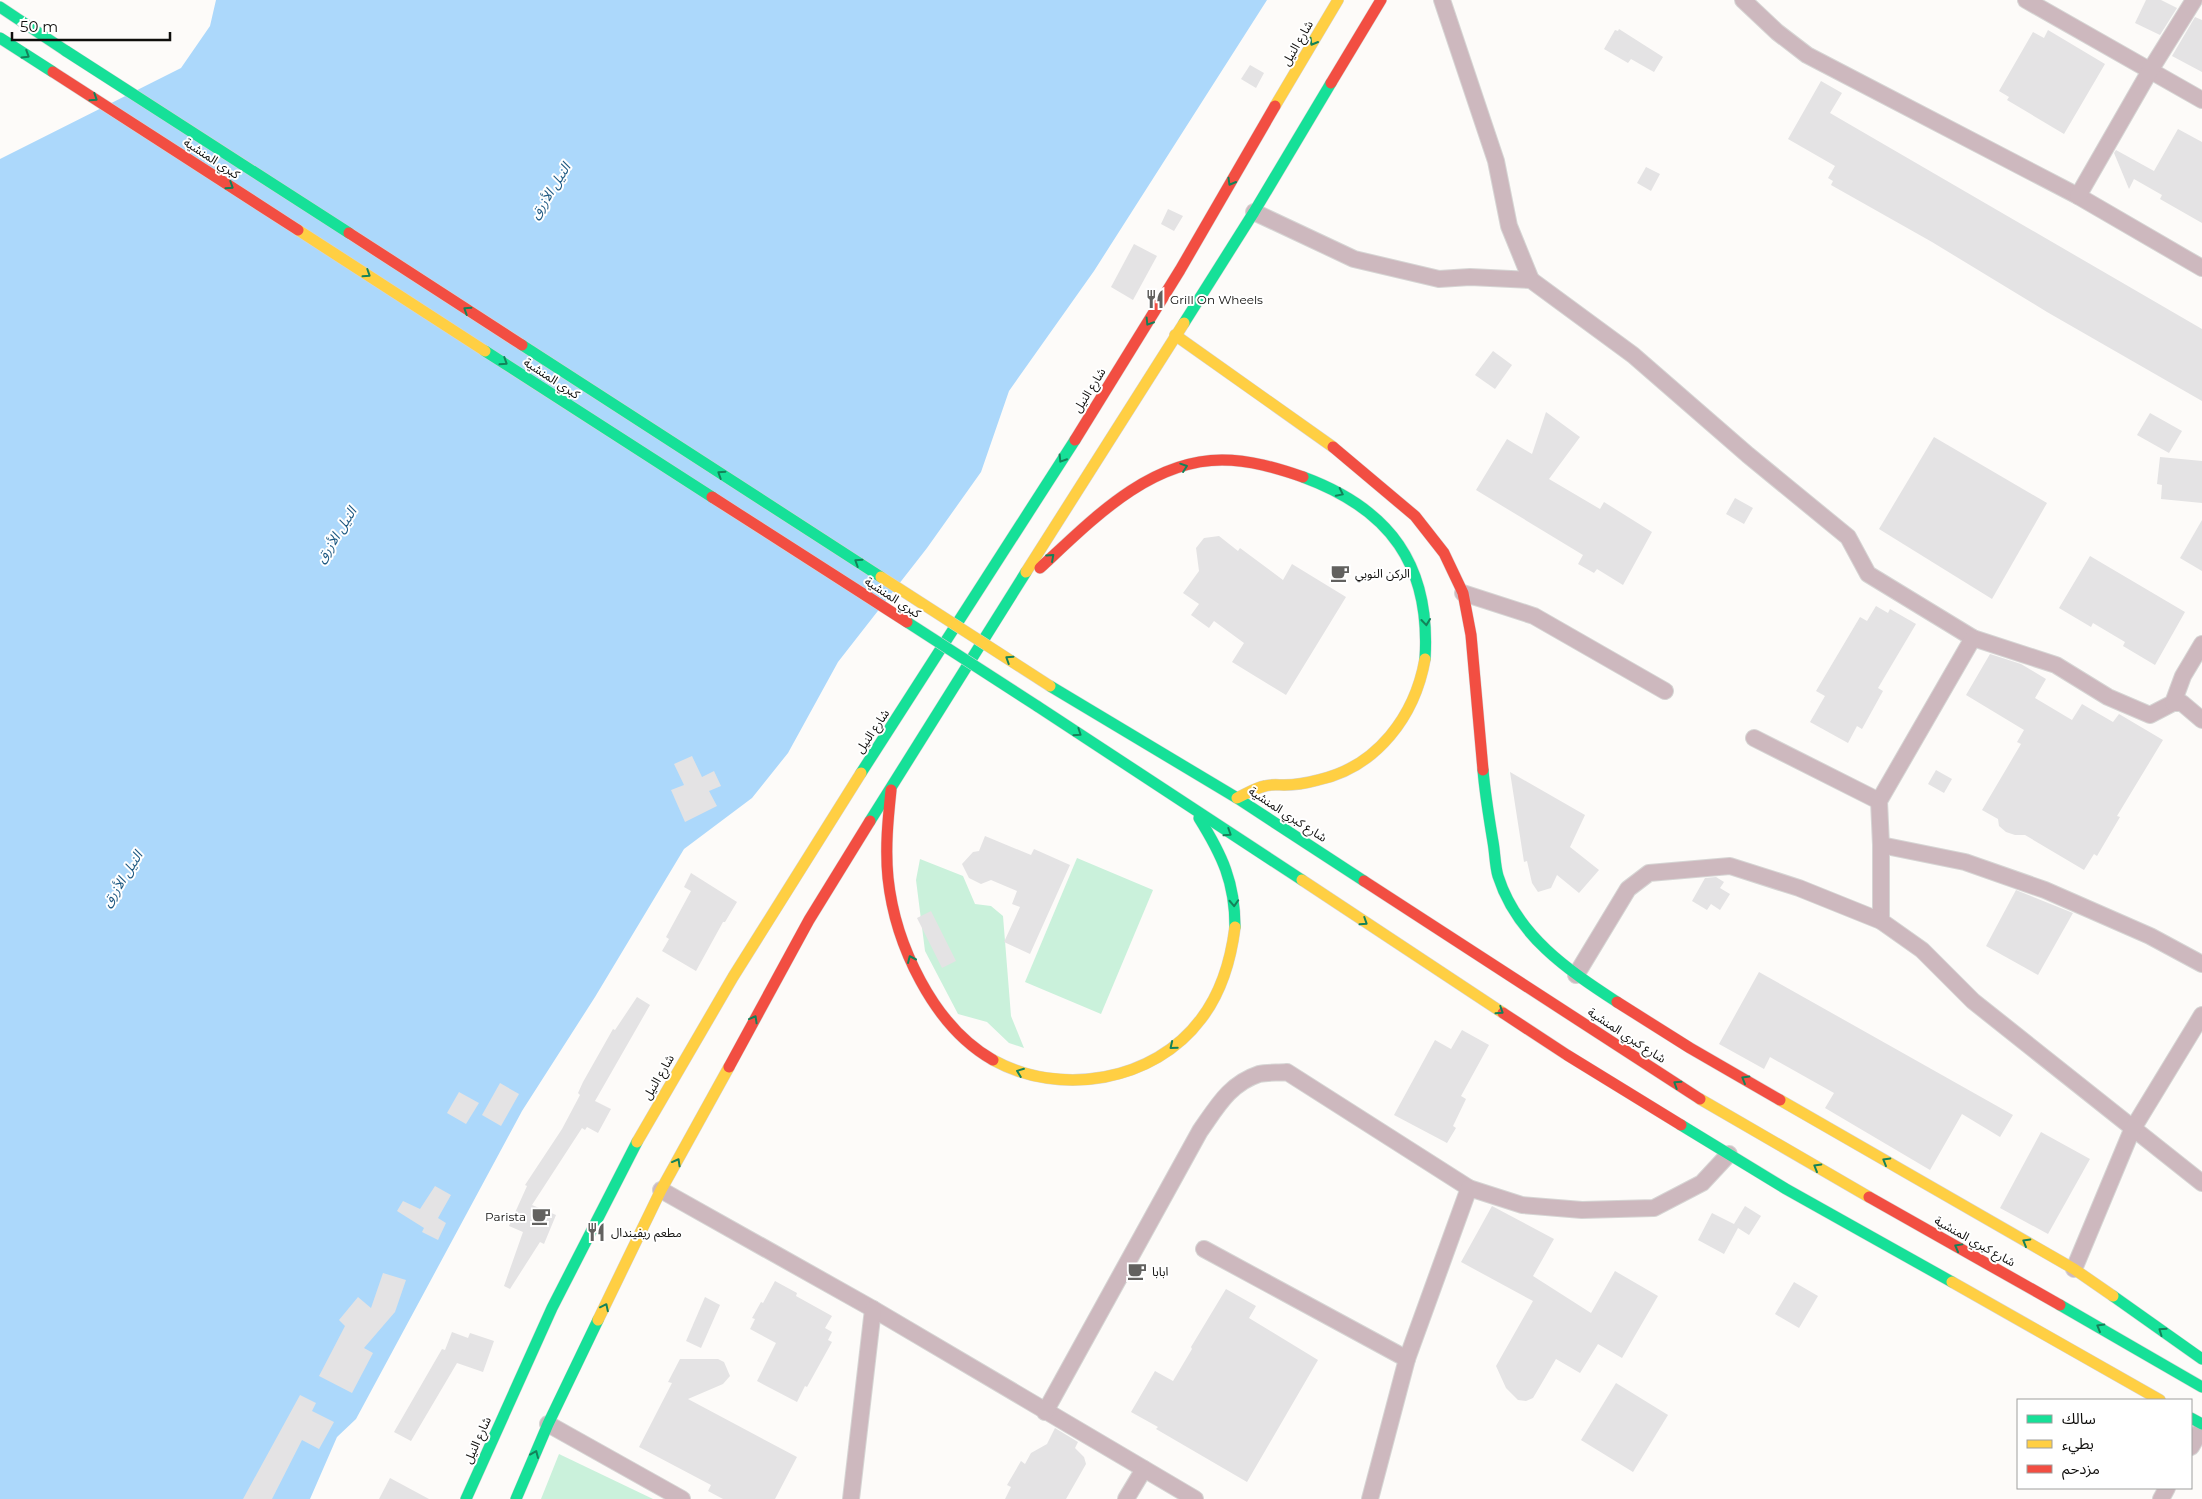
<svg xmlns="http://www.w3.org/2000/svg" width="2202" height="1499" font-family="Montserrat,'Noto Sans Arabic',sans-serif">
	<rect width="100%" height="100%" fill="#fdfbf9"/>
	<g fill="#caf1db">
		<polygon points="1077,858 1153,890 1101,1014 1025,982"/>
		<polygon points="920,859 963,876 975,904 991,906 1003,916 1011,1016 1024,1048 1009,1043 987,1022 958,1014 925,951 916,880"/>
		<polygon points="559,1454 653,1499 541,1499"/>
	</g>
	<polygon fill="#acd8fb" points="216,0 1267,0 1094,271 1009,391 981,472 927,548 838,662 788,753 752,798 684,849 595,997 522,1111 356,1419 337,1437 310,1499 0,1499 0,159 181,68 210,26"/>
	<g fill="#e4e3e4">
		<polygon points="2146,0 2161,0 2177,8 2160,35 2135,23"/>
		<polygon points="2195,17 2202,20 2202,72 2172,56"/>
		<polygon points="1619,29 1663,57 1654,72 1631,59 1628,63 1604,49 1615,30 1618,31"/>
		<polygon points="2048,30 2105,64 2064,134 2007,100 2009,97 1999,91 2033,32 2044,38"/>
		<polygon points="1250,65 1264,73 1256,88 1241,79"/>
		<polygon points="1821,81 1842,93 1830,113 2202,329 2202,401 2047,312 1932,242 1831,185 1833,181 1828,178 1835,166 1788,139"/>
		<polygon points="2178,129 2202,142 2202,223 2160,199 2162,195 2134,179 2129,189 2114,153 2116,150 2154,171"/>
		<polygon points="1646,167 1660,174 1651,191 1637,183"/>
		<polygon points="1168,209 1183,216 1174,231 1161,224"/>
		<polygon points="1134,244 1157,256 1133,300 1111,287"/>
		<polygon points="1493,351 1512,365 1495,389 1475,375"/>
		<polygon points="1546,412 1580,437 1549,479 1600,509 1604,502 1652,532 1623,585 1597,569 1594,573 1578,564 1583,555 1476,490 1507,439 1532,454"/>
		<polygon points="2150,413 2182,431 2169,453 2137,435"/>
		<polygon points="1934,437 2047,503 1992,599 1879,529"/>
		<polygon points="2160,457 2202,461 2202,503 2161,499 2162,485 2157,484"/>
		<polygon points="1735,498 1753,508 1744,524 1726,514"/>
		<polygon points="2202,520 2202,571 2180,558"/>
		<polygon points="1219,536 1238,551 1240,548 1283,580 1292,564 1346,597 1286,695 1232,662 1244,643 1214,621 1209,628 1191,615 1199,604 1183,593 1199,571 1196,548 1204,538"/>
		<polygon points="2090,556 2185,612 2155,665 2123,646 2125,642 2093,623 2091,627 2059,608"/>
		<polygon points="1876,606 1888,613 1890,609 1916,624 1878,688 1883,691 1862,729 1857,726 1848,743 1810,722 1825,696 1816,691 1860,617 1867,621"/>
		<polygon points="1990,654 2021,664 2046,679 2035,698 2072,720 2082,704 2113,722 2119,714 2163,740 2117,816 2120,817 2097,856 2094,854 2084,870 2025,835 2015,835 2006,832 1999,826 1998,819 1982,810 2021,744 2017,742 2024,730 1966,695"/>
		<polygon points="692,756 702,777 714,771 721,786 709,791 717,806 685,822 671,790 684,785 674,764"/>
		<polygon points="1936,770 1952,779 1944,793 1928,784"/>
		<polygon points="1510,772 1585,815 1570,847 1599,870 1579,893 1557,875 1551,888 1538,892 1532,883 1527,861 1524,862"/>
		<polygon points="985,836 1031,855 1034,849 1070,865 1030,954 1004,942 1020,907 1012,904 1017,891 991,880 981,884 969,878 962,864 973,852 979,851"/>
		<polygon points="691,873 737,902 725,922 723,922 696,971 662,951 669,939 666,937 691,891 684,887"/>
		<polygon points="1716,877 1724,882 1720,888 1730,894 1720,910 1711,904 1707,910 1692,901 1705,878"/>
		<polygon points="2016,890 2073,913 2038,975 1986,946"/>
		<polygon points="931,911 956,961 942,968 917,918"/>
		<polygon points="1759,972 2013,1115 2000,1137 1962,1114 1930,1170 1825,1108 1834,1093 1770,1057 1764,1069 1719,1044"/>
		<polygon points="637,997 650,1005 595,1101 611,1109 598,1133 587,1127 585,1130 582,1128 532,1205 556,1215 544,1244 540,1242 510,1289 504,1286 523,1232 509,1226 527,1186 525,1185 562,1129 580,1095 578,1093 583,1082 613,1029 615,1030"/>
		<polygon points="1462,1030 1489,1045 1461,1096 1466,1099 1453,1126 1456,1128 1447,1143 1394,1115 1435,1040 1451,1049"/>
		<polygon points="500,1083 519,1094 501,1126 482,1115"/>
		<polygon points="459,1092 479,1103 466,1124 447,1113"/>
		<polygon points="2041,1132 2090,1159 2048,1234 2000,1208"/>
		<polygon points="435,1186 451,1195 438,1218 446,1223 438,1240 422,1232 424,1228 397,1211 403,1201 420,1209"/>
		<polygon points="1492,1206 1554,1239 1533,1276 1591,1313 1615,1271 1658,1296 1622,1358 1598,1344 1580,1373 1556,1359 1533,1398 1526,1401 1518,1400 1506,1388 1496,1366 1533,1301 1461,1262"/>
		<polygon points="1745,1206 1761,1216 1749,1235 1738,1228 1724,1254 1698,1240 1712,1213 1734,1224"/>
		<polygon points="383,1273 406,1280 395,1312 364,1348 373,1353 352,1393 319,1376 345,1326 339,1320 358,1297 371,1308"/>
		<polygon points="775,1281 797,1293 796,1296 832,1316 825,1328 832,1332 828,1340 832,1342 807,1387 805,1386 797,1402 757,1381 776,1343 750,1329 755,1319 752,1318 761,1302 763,1303"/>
		<polygon points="1794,1282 1818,1296 1799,1328 1775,1314"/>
		<polygon points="1226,1289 1256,1306 1249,1318 1318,1360 1247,1482 1156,1429 1158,1427 1131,1412 1155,1371 1173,1381 1192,1349 1191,1347"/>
		<polygon points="705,1297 720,1305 701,1348 686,1341"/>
		<polygon points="452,1332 468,1338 470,1333 494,1341 483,1372 457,1363 411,1441 394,1432 442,1349 445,1350"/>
		<polygon points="680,1359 718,1359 724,1362 730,1376 723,1384 688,1399 797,1457 775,1499 723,1499 708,1491 711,1485 639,1447 672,1383 668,1382"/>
		<polygon points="1616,1383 1668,1415 1633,1472 1581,1440"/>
		<polygon points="300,1395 316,1403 312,1411 334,1422 319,1449 302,1440 272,1499 243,1499"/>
		<polygon points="1055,1428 1078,1442 1075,1448 1084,1457 1086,1464 1066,1499 1005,1499 1011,1487 1007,1485 1021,1461 1025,1464 1031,1453 1047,1444"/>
		<polygon points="390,1478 429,1499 379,1499"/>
	</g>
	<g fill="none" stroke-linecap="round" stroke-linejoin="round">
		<g stroke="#d6d5d4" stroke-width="18">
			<g id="street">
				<polyline points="1442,0 1496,161 1509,226 1531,280"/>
				<polyline points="1743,0 1777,32 1807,55 2078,196 2202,268"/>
				<polyline points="2026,0 2202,100"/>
				<polyline points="2078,196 2151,69 2194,0"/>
				<polyline points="1254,212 1354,259 1439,279 1470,277 1531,280 1633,355 1748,455 1848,537 1868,574 1973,638 2056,665 2108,697 2150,715 2173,703 2183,676 2202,644"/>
				<polyline points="1463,593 1534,616 1665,691"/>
				<polyline points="2173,703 2182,703 2202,720"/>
				<polyline points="1754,738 1879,801"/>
				<polyline points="1881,845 1965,862 2045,890 2150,936 2202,964"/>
				<polyline points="1881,921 1881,845 1879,801 1973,638"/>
				<polyline points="1576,975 1628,889 1649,873 1730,866 1799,888 1881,921 1922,950 1973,1001 2202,1183"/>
				<polyline points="661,1190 873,1309 1195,1499"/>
				<polyline points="1204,1249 1407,1359"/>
				<polyline points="2074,1269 2132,1130 2202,1015"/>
				<path d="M1045,1412L1200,1131C1217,1107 1229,1084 1259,1074C1267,1072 1278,1073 1287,1072L1469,1188"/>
				<polyline points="548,1424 682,1499"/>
				<polyline points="2191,1447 2202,1428"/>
				<polyline points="851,1499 873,1309"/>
				<polyline points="1126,1499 1144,1469"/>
				<polyline points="1370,1499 1407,1359 1469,1188 1522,1205 1582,1210 1654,1208 1702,1183 1729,1154"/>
				<polyline points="2161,1499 2167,1488"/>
			</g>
		</g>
		<g stroke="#d6d5d4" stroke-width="12">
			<g id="fast">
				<polyline points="0,7 66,51"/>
				<polyline points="0,38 53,72"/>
				<polyline points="1184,323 1254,212 1331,83"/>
				<path d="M1303,477C1390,509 1431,565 1425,659"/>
				<polyline points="1050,686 1237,798 1364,881"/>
				<polyline points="1037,706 1302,880"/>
				<path d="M1483,770C1485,794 1489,818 1493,842C1495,853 1495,866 1498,876C1517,936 1568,970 1617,1002"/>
				<polyline points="861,773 1075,440"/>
				<path d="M1199,818C1222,855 1235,882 1235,927"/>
				<polyline points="870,821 1026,572"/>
				<polyline points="1681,1125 1786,1189 1952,1282"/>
				<polyline points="2113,1296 2202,1359"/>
				<polyline points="2060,1305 2202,1387"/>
				<polyline points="2191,1418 2202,1424"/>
				<polyline points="466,1499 552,1308 637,1142"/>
				<polyline points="516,1499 548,1424 598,1320"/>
			</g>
		</g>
		<g stroke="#d6d5d4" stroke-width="12">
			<g id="slow">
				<polyline points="1275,106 1338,0"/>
				<polyline points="1175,335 1333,447"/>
				<polyline points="1026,572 1184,323"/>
				<path d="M1237,798C1246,794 1255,788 1265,786C1271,784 1278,785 1284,785C1295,785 1307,783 1318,780C1377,767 1415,716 1425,659"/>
				<polyline points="1302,880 1503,1013"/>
				<path d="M993,1060C1060,1097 1154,1082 1201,1019C1221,993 1231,959 1235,927"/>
				<polyline points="1700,1099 1869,1197"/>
				<polyline points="1780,1100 2074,1269 2113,1296"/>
				<polyline points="637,1142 733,977 861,773"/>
				<polyline points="1952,1282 2160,1400"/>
				<polyline points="598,1320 661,1190 729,1067"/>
			</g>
		</g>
		<g stroke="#d6d5d4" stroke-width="12">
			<g id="jam">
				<polyline points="1331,83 1381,0"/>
				<polyline points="1075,440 1180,270 1275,106"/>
				<polyline points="1333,447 1415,516 1444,553 1463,593 1471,635 1483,770"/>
				<path d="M1040,568C1090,522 1148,460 1222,460C1250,460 1277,468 1303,477"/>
				<path d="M891,790C888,819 885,848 888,878C895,944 933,1026 993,1060"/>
				<polyline points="1364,881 1700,1099"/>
				<polyline points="1617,1002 1690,1048 1780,1100"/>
				<polyline points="1503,1013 1567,1055 1681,1125"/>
				<polyline points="729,1067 809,920 870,821"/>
				<polyline points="1869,1197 2060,1305"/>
			</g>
		</g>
		<use href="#street" stroke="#cdb8be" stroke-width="16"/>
		<use href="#fast" stroke="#16e098" stroke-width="11"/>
		<use href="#slow" stroke="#ffcf43" stroke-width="11"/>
		<use href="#jam" stroke="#f24e42" stroke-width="11"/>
		<g stroke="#d6d5d4" stroke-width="12" stroke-linecap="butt">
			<g id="fast-bridge">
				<polyline points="66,51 349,233"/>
				<polyline points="522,345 881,577"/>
				<polyline points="485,351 712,497"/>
				<polyline points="907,622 1037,706"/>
			</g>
		</g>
		<g stroke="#d6d5d4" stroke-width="12" stroke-linecap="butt">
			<g id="slow-bridge">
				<polyline points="298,230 485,351"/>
				<polyline points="881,577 1050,686"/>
			</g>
		</g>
		<g stroke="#d6d5d4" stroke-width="12" stroke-linecap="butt">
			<g id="jam-bridge">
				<polyline points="53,72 298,230"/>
				<polyline points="349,233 522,345"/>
				<polyline points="712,497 907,622"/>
			</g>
		</g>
		<use href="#fast-bridge" stroke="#16e098" stroke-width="11"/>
		<use href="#slow-bridge" stroke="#ffcf43" stroke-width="11"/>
		<use href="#jam-bridge" stroke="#f24e42" stroke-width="11"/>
	</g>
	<defs><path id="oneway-chevron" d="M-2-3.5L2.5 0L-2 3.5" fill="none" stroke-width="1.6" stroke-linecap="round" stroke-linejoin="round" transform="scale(1.25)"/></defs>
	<g stroke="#138259">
		<use href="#oneway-chevron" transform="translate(1313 42) rotate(120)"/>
		<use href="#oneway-chevron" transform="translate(26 55) rotate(32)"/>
		<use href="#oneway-chevron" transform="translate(94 98) rotate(33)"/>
		<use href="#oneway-chevron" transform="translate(1231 182) rotate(120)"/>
		<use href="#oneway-chevron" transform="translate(230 186) rotate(33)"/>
		<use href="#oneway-chevron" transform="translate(367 274) rotate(33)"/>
		<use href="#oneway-chevron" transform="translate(467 310) rotate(-147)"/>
		<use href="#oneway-chevron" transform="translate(1149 322) rotate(122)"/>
		<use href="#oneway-chevron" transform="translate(504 362) rotate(33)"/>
		<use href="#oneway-chevron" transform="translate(1062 459) rotate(122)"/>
		<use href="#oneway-chevron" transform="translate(1184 467) rotate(-19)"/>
		<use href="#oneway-chevron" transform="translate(721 474) rotate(-147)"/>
		<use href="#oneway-chevron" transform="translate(1340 493) rotate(26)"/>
		<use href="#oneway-chevron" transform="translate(1051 557) rotate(-42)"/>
		<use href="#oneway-chevron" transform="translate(858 562) rotate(-147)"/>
		<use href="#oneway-chevron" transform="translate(1426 622) rotate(84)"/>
		<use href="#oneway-chevron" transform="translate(1009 659) rotate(-147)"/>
		<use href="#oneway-chevron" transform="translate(1078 733) rotate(34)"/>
		<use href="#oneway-chevron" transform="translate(1228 833) rotate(33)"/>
		<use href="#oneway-chevron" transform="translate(1234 903) rotate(87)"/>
		<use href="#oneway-chevron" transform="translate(1364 922) rotate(33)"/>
		<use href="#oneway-chevron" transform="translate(911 959) rotate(-114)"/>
		<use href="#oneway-chevron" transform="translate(1500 1011) rotate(33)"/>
		<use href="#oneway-chevron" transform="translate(754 1019) rotate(-61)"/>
		<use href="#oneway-chevron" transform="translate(1173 1046) rotate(141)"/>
		<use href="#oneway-chevron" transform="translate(1020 1072) rotate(-159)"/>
		<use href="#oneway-chevron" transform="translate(1745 1079) rotate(-150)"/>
		<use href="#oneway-chevron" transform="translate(1677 1084) rotate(-147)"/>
		<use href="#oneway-chevron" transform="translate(1886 1161) rotate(-150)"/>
		<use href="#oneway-chevron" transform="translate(677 1162) rotate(-61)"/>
		<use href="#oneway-chevron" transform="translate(1817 1167) rotate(-150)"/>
		<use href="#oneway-chevron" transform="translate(2026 1242) rotate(-150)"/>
		<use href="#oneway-chevron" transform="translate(1958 1247) rotate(-151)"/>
		<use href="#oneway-chevron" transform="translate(605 1307) rotate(-64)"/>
		<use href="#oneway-chevron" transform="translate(2100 1327) rotate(-150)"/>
		<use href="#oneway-chevron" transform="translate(2162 1331) rotate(-145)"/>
		<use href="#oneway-chevron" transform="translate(535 1454) rotate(-67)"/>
	</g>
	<defs>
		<g id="restaurant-bare" transform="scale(1.5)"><path d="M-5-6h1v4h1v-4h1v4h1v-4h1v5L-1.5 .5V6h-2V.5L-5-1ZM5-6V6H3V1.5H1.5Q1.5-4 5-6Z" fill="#62615f" stroke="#fff" stroke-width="2.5" paint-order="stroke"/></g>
		<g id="cafe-bare" transform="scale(1.5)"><path d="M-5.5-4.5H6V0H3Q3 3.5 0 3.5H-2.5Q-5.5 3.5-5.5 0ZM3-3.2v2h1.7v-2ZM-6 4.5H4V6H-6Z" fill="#62615f" stroke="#fff" stroke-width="2.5" paint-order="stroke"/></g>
	</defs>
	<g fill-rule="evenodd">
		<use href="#restaurant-bare" x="1155" y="299"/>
		<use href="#cafe-bare" x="1340" y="573"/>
		<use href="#cafe-bare" x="541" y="1216"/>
		<use href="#restaurant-bare" x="596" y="1232"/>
		<use href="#cafe-bare" x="1137" y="1271"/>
	</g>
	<g text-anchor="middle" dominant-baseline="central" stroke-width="4" stroke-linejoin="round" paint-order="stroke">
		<g font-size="12" fill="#0f0e0c" stroke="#fff">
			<text transform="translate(1297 43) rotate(-60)">شارع النيل</text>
			<text transform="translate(212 158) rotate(33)">كبري المنشية</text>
			<text transform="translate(552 378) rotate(33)">كبري المنشية</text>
			<text transform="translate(1089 390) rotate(-58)">شارع النيل</text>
			<text transform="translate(893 597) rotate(33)">كبري المنشية</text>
			<text transform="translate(872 731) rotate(-56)">شارع النيل</text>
			<text transform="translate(1288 814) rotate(33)">شارع كبري المنشية</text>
			<text transform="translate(1627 1035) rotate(33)">شارع كبري المنشية</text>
			<text transform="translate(658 1077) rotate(-60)">شارع النيل</text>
			<text transform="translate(1975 1241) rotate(29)">شارع كبري المنشية</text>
			<text transform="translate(477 1440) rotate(-66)">شارع النيل</text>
		</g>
		<g font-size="12" fill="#0f0e0c" stroke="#fff" text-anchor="start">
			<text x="1170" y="299">Grill On Wheels</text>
			<text x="1355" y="573">الركن النوبي</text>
			<text x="526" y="1216" text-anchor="end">Parista</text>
			<text x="611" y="1232">مطعم ريفيندال</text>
			<text x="1152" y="1271">ابابا</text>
		</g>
		<g font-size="14" font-style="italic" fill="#1e5982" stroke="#fff">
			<text transform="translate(550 191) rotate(-58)">النيل الأزرق</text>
			<text transform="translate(336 535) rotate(-58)">النيل الأزرق</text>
			<text transform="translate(122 879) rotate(-58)">النيل الأزرق</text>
		</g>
	</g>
	<rect x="2017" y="1399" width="175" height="90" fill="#ffffff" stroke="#9f9f9e"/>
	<rect x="2027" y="1415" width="25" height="8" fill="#16e098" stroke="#9f9f9e"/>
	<text x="2062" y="1424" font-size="15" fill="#0f0e0c">سالك</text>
	<rect x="2027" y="1440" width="25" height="8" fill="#ffcf43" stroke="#9f9f9e"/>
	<text x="2062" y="1449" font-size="15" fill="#0f0e0c">بطيء</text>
	<rect x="2027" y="1465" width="25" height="8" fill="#f24e42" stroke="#9f9f9e"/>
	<text x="2062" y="1474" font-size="15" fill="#0f0e0c">مزدحم</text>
	<path d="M12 32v8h158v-8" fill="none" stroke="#0f0e0c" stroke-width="2.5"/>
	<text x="20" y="32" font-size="15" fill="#0f0e0c" stroke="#ffffff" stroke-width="4" paint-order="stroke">50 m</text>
</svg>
